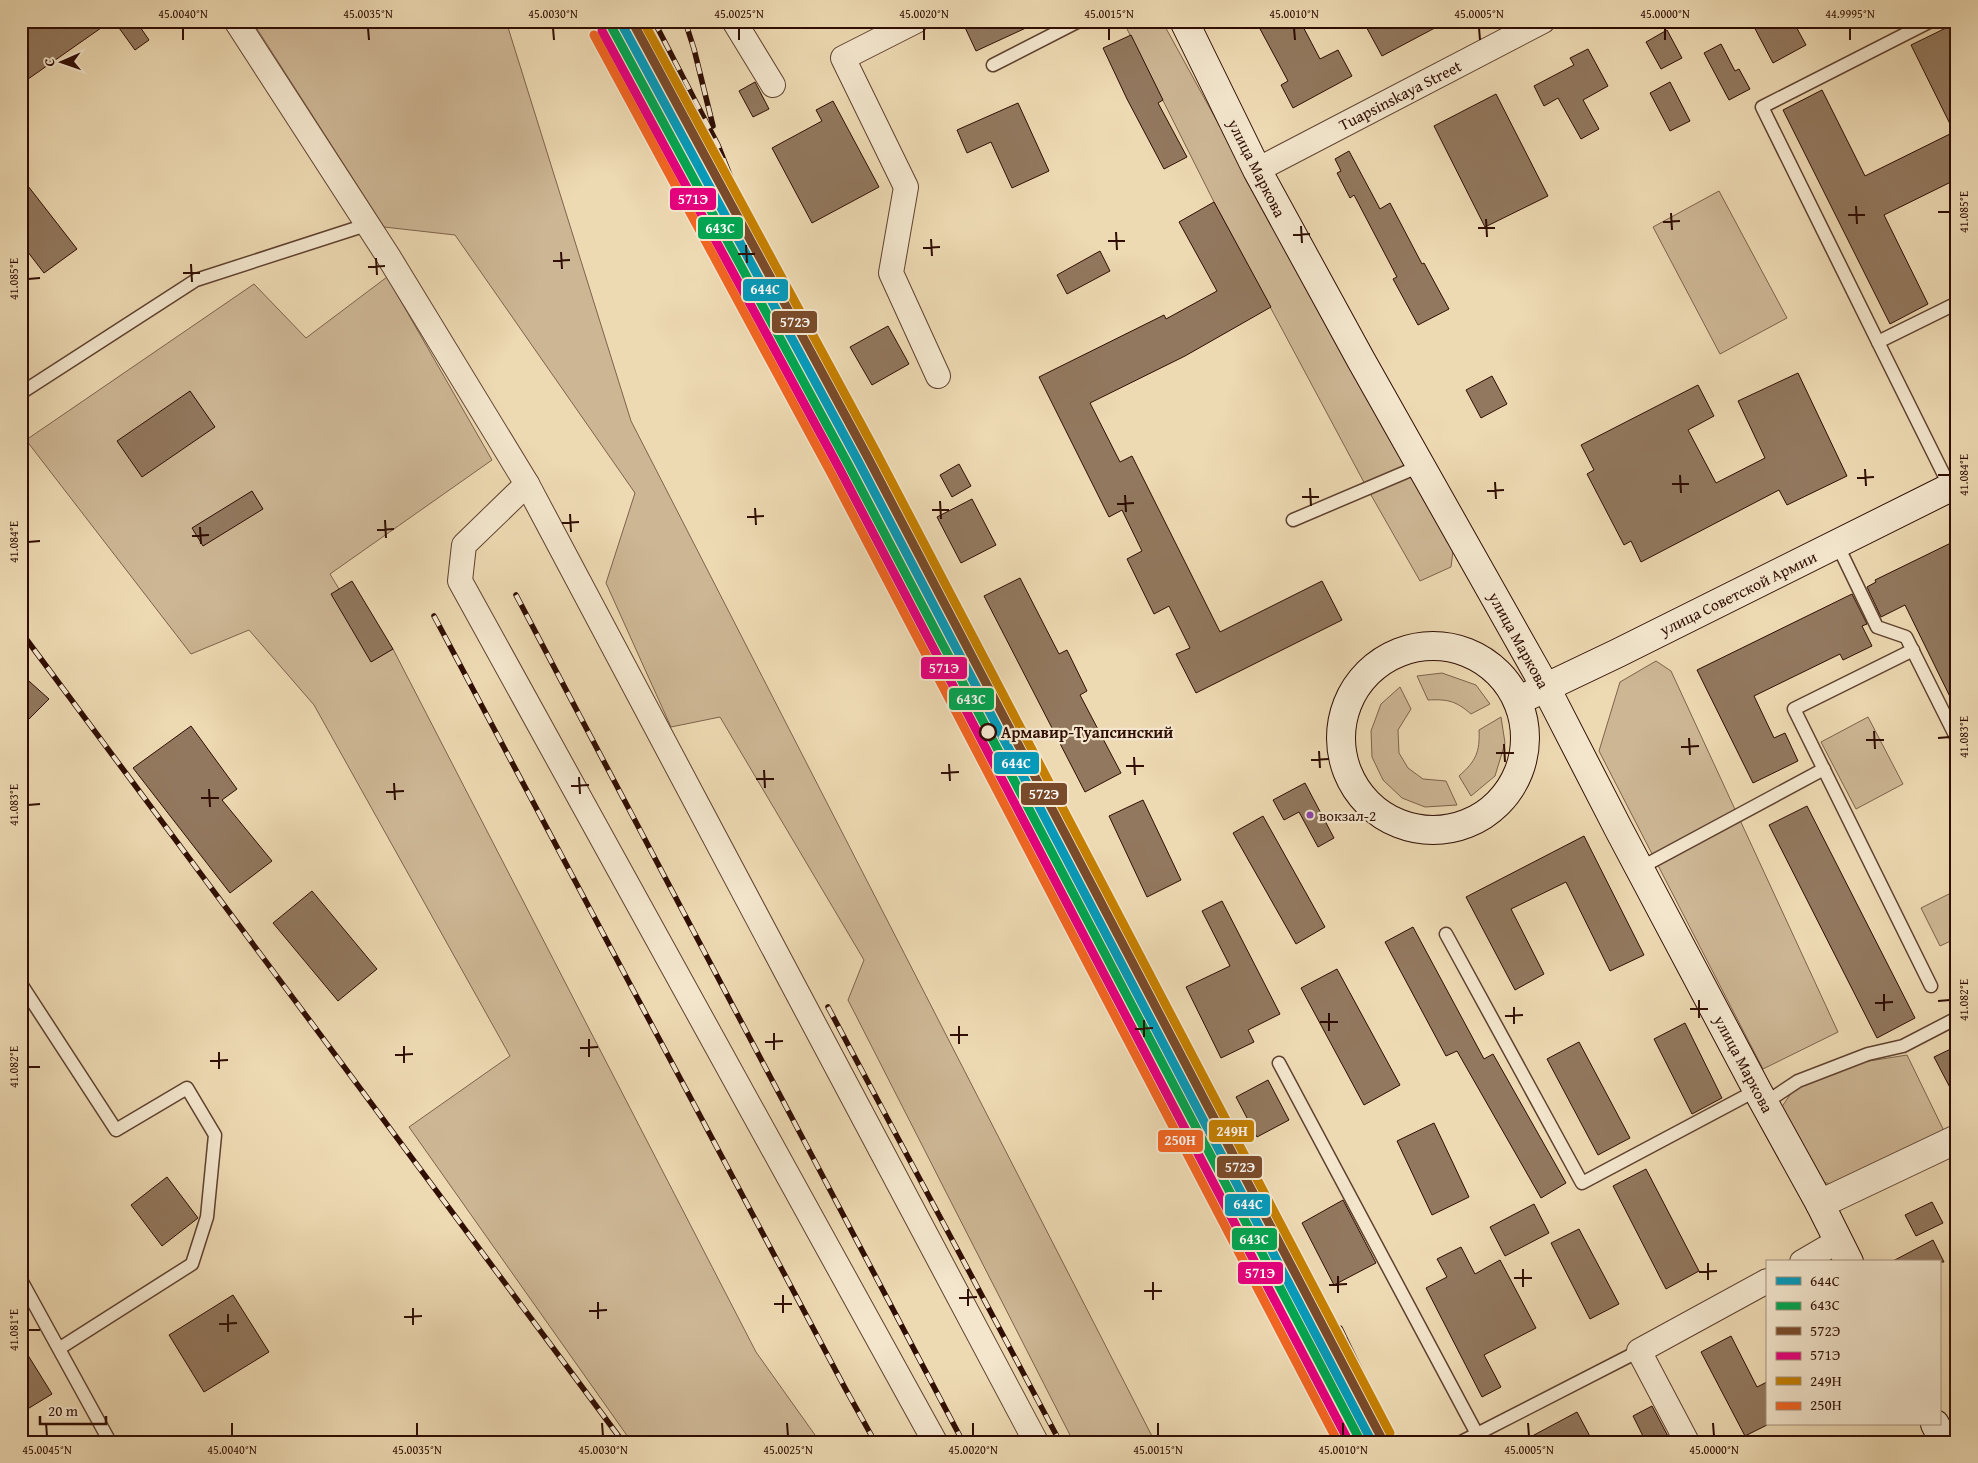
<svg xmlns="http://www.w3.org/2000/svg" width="1978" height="1463" font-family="'Gentium Book Plus',serif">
	<rect width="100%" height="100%" fill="#edd9b2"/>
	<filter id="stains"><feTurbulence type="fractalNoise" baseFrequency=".004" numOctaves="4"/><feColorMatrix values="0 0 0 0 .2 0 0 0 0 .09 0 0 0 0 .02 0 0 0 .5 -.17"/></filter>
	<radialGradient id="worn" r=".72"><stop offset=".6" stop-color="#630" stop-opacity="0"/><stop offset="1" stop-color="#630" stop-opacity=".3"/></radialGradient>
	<g fill="#cdb694" stroke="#7e624c">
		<polygon points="252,21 506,21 631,421 1155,1442 1068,1442 1071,1437 848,1000 864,960 720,717 671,727 606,583 635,493 455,235 384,227"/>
		<polygon points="1123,21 1162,21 1453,551 1451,567 1420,581 1367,488 1214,202"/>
		<polygon points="1719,191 1787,318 1720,354 1653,227"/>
		<polygon points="387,277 492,460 330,574 339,589 372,661 393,649 756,1352 820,1442 633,1442 628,1437 409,1127 510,1056 314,705 249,630 191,654 26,440 254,284 306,338"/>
		<polygon points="1656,661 1671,671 1838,1032 1763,1069 1599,751 1620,682"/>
		<path d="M1442,673L1476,685L1490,704L1471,714C1456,701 1448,699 1428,700L1417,676Z"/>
		<polygon points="1400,687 1411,709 1398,730 1399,753 1408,768 1423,779 1446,781 1457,805 1425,807 1402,798 1383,780 1372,757 1371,731 1381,704"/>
		<path d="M1501,717L1505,743L1495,776L1471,796L1459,776C1476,761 1480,752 1479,730Z"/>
		<polygon points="1868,717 1903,784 1856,809 1821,742"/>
		<polygon points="1957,890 1957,938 1940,946 1921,908"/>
		<polygon points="1907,1055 1944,1131 1837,1185 1816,1181 1781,1108 1794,1089 1863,1062"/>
	</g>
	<g fill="#92785e" stroke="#300e03">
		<polygon points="21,21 111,21 21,84"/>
		<polygon points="114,21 136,21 149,40 135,50"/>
		<polygon points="962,21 1041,21 976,51"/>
		<polygon points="1270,21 1300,21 1320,59 1338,50 1352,76 1293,108 1281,85 1288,81 1259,27"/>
		<polygon points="1363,21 1448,21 1382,56"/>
		<polygon points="1751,21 1793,21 1806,45 1773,63"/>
		<polygon points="1950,26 1957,40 1957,179 1884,215 1928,304 1890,324 1783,110 1822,90 1865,176 1954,132 1911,45"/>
		<polygon points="1667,30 1682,58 1661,69 1646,42"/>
		<polygon points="1131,35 1163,100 1158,103 1187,157 1164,169 1127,99 1103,48"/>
		<polygon points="1721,44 1735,71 1739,69 1750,89 1729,100 1704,53"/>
		<polygon points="1588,49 1608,86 1583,100 1599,129 1581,139 1558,98 1544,106 1534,86 1574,65 1570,58"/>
		<polygon points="755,82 769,109 753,117 739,91"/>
		<polygon points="1670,82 1690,121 1670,131 1650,93"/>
		<polygon points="1496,94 1548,196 1485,227 1434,126"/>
		<polygon points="833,101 879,187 812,223 772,148 822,121 816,110"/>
		<polygon points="1018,103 1049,171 1012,188 991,142 967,153 957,130"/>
		<polygon points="1349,151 1380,209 1390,203 1422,264 1424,263 1449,309 1418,325 1393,279 1397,277 1354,195 1350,198 1337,173 1341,171 1335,159"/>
		<polygon points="21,177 77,249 44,273 21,243"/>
		<polygon points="1214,202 1271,307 1185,356 1090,403 1120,462 1132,456 1220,632 1322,581 1342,620 1196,693 1176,654 1190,648 1169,606 1154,614 1127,559 1142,551 1122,510 1109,517 1039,377 1164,315 1166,319 1217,291 1179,222"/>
		<polygon points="1100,251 1110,271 1067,294 1057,275"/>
		<polygon points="888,326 909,364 872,385 850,347"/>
		<polygon points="1798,373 1847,476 1787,505 1779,490 1641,562 1631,541 1624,545 1587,474 1594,470 1581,445 1698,385 1714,416 1688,430 1716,483 1765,458 1738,401"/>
		<polygon points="1492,376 1507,404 1481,418 1466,390"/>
		<polygon points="190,391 215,427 142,477 117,441"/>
		<polygon points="959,464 971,486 952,497 940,475"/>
		<polygon points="252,491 263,509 203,546 192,528"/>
		<polygon points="972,499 996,545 961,563 937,517"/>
		<polygon points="1957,540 1957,711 1905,605 1881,617 1867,587 1876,582 1875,580"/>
		<polygon points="1020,578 1059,654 1067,650 1087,691 1080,695 1121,773 1085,792 984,596"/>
		<polygon points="352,581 393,649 371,662 331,594"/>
		<polygon points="1852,594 1867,624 1862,626 1872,646 1843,660 1840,654 1754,696 1774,738 1785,733 1798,761 1753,783 1697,670"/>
		<polygon points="21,674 49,699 21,727"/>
		<polygon points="191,726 237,789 222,800 272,861 230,893 133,768"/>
		<polygon points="1305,783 1334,838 1318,847 1299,812 1284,820 1273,800"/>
		<polygon points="1143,800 1181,880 1147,897 1109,816"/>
		<polygon points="1807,806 1915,1018 1877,1038 1769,825"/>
		<polygon points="1263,816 1325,927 1296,944 1233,833"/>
		<polygon points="1584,836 1644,955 1610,971 1566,882 1511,909 1544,974 1515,990 1466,897"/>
		<polygon points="312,891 377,969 338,1001 273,923"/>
		<polygon points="1222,901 1280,1014 1248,1030 1254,1042 1221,1058 1186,987 1230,966 1202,911"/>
		<polygon points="1413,927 1484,1059 1493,1054 1566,1183 1541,1198 1457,1051 1446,1056 1385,942"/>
		<polygon points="1337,969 1400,1085 1364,1105 1301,988"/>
		<polygon points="1685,1023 1722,1098 1692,1114 1654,1039"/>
		<polygon points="1579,1042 1630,1138 1598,1155 1547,1059"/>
		<polygon points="1957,1046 1957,1101 1934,1057"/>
		<polygon points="1268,1080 1289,1120 1257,1137 1236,1097"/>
		<polygon points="1434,1123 1469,1197 1432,1215 1397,1141"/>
		<polygon points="1646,1169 1699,1271 1666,1289 1613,1186"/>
		<polygon points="167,1177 198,1218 162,1246 131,1205"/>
		<polygon points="1343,1200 1376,1263 1334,1285 1302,1223"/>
		<polygon points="1932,1202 1943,1223 1916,1236 1905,1215"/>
		<polygon points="1534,1204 1549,1233 1505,1256 1490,1227"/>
		<polygon points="1579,1229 1619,1304 1590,1319 1551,1243"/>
		<polygon points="1933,1240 1944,1262 1891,1262"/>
		<polygon points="1461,1247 1475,1274 1500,1260 1536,1328 1484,1355 1501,1387 1482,1397 1426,1288 1447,1277 1437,1259"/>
		<polygon points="233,1295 269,1352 204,1392 169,1335"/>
		<polygon points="1731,1336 1757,1387 1767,1382 1767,1425 1745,1436 1701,1352"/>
		<polygon points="21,1344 52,1394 21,1413"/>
		<polygon points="1652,1406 1671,1442 1646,1442 1633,1416"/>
		<polygon points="1577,1412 1593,1442 1521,1442"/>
	</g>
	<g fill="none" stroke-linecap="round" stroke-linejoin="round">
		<g stroke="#5f412f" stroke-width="15">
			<g id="service">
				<polyline points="993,65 1079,21"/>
				<polyline points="1878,342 1762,107 1931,21"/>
				<polyline points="21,393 196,280 366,225"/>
				<polyline points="1950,487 1878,342 1957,303"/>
				<polyline points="1293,520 1420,466"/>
				<polyline points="1837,544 1877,627 1906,637 1957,739"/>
				<polyline points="1913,650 1794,709 1931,986"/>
				<polyline points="1640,868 1824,769"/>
				<polyline points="1446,934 1582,1183 1757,1090"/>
				<polyline points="21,984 116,1130 187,1088 215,1135 207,1217 192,1264 60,1348"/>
				<polyline points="1279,1063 1477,1434 1639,1351"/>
				<polyline points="1765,1103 1798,1081 1868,1054 1903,1046 1957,1018"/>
				<polyline points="21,1280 110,1442"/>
				<polyline points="1937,1430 1957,1424"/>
				<polyline points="1461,1442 1477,1434"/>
			</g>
		</g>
		<g stroke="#5f412f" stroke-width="26">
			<g id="minor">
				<polyline points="236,21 388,256 527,484 1036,1442"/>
				<polyline points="734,21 773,85"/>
				<polyline points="916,21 843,58 906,187 891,273 938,376"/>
				<polyline points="1257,170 1543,21"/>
				<polyline points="527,484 464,545 460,581 935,1442"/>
				<polyline points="1802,1262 1838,1241"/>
				<polyline points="1687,1442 1639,1351 1767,1281"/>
			</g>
		</g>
		<g stroke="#5f412f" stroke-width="30">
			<polyline id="tertiary" points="1820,1204 1957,1139"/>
		</g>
		<g stroke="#300e03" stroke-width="30">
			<g id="secondary">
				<polyline points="1184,21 1257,170 1361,360 1546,688 1618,828 1757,1090 1820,1204 1849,1262"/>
				<circle cx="1433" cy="738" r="92"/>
				<polyline points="1530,695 1618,653 1957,484"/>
				<polyline points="1935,1424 1944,1442"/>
			</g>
		</g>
		<use href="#service" stroke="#f3e6cd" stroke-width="12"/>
		<use href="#minor" stroke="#f3e6cd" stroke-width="24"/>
		<use href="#tertiary" stroke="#f3e6cd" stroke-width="28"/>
		<use href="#secondary" stroke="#f3e6cd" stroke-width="28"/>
		<g stroke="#300e03" stroke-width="5.5">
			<g id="rail">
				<polyline points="638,21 768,269 857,459"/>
				<polyline points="654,21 718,145 745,213"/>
				<polyline points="685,21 694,49 713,126"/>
				<polyline points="516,595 963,1442"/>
				<polyline points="434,616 845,1388 875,1442"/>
				<polyline points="21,632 623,1442"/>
				<polyline points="828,1007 1060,1442"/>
				<polyline points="1340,1328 1395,1442"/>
			</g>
		</g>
		<use href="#rail" stroke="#f3e6cd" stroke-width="4" stroke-dasharray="11" stroke-linecap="butt"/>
		<g stroke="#f3e6cd" stroke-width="12">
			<polyline id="rail-1" points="620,21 857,459 1372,1442"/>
		</g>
		<g stroke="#f3e6cd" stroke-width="12">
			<polyline id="rail-2" points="611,26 848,464 1361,1442"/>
		</g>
		<g stroke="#f3e6cd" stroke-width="12">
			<polyline id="rail-3" points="632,21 866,454 1381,1437"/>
		</g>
		<g stroke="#f3e6cd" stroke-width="12">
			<polyline id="rail-4" points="602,31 839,468 1349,1442"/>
		</g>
		<g stroke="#f3e6cd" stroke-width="12">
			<polyline id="rail-5" points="643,21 875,450 1390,1433"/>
		</g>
		<g stroke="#f3e6cd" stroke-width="12">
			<polyline id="rail-6" points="594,35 831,473 1338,1442"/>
		</g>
		<use href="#rail-1" stroke="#059aba" stroke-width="9"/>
		<use href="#rail-2" stroke="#00a651" stroke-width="9"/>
		<use href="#rail-3" stroke="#7a4b2a" stroke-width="9"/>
		<use href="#rail-4" stroke="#e5007d" stroke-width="9"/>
		<use href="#rail-5" stroke="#c58001" stroke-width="9"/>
		<use href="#rail-6" stroke="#f26522" stroke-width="9"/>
	</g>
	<path fill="none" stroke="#300e03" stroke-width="2" d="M183,28V40M368,28L369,40M553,28L554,40M739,28V40M924,28V40M1109,28V40M1294,28L1295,40M1479,28L1480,40M1665,28V40M1850,28V40M1856,206L1857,224M1938,212H1950M1671,213L1672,230M1848,215H1865M1486,219L1487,237M1663,222L1680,221M1301,226L1302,243M1478,228H1495M1116,232L1117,250M1293,235L1310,234M931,239L932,256M1108,241H1125M746,245L747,263M923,248L940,247M561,252L562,269M738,254H755M376,258L377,275M553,261L570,260M191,264L192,282M368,267L385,266M183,273H200M28,279L40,278M1865,469L1866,486M1680,475L1681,493M1938,475H1950M1857,478L1874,477M1495,482L1496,499M1672,484H1689M1310,488L1311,506M1487,491L1504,490M1125,495L1126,512M1302,497H1319M940,501L941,519M1117,504L1134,503M755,508L756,525M932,510H949M570,514L571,532M747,517L764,516M385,520L386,538M562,523L579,522M200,527L201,544M377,530L394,529M192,536L209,535M28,542L40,541M1874,731L1875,749M1689,738L1690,755M1938,738L1950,737M1866,740H1884M1504,744L1505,762M1681,747L1699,746M1319,751L1320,768M1496,753H1514M1134,757L1135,775M1311,760L1329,759M949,764L950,781M1126,766H1144M764,770L765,788M941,773L959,772M579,777L580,794M756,779H774M394,783L395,800M571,786L589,785M209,789L210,807M386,792L404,791M201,798H219M28,805L40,804M1884,994V1011M1699,1000V1018M1938,1001L1950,1000M1875,1003L1893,1002M1514,1007V1024M1690,1009H1708M1329,1013V1031M1505,1016L1523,1015M1144,1020V1037M1320,1022H1338M959,1026V1044M1135,1029L1153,1028M774,1033V1050M950,1035H968M589,1039V1057M765,1042L783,1041M404,1046V1063M580,1048L598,1047M219,1052V1069M395,1055L413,1054M210,1061L228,1060M28,1067H40M1708,1263V1280M1523,1269V1287M1699,1272L1717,1271M1338,1276V1293M1514,1278H1532M1153,1282V1300M1329,1285L1347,1284M968,1289V1306M1144,1291H1162M783,1295V1313M959,1298L977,1297M598,1302V1319M774,1304H792M413,1308V1325M589,1311L607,1310M228,1314V1332M404,1317L422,1316M219,1324L237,1323M28,1330H40M46,1423L47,1436M232,1423V1436M417,1423V1436M602,1423L603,1436M787,1423L788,1436M973,1423V1436M1158,1423V1436M1343,1423V1436M1528,1423L1529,1436M1713,1423L1714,1436"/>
	<circle fill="#f3e6cd" stroke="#300e03" stroke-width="2.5" cx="988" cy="732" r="8"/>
	<circle fill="#8e44ad" stroke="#f3e6cd" stroke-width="2" cx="1310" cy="815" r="4.5"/>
	<g text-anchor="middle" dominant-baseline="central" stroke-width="4.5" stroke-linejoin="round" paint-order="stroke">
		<g font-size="15" fill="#300e03" stroke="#f3e6cd" text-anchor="start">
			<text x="1319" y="815">вокзал-2</text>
		</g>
		<g font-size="16" fill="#300e03" stroke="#f3e6cd">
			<text transform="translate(1400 95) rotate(-27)">Tuapsinskaya Street</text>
			<text transform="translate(1257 168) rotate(63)">улица Маркова</text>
			<text transform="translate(1738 593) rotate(-26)">улица Советской Армии</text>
			<text transform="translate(1519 640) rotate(61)">улица Маркова</text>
			<text transform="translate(1744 1064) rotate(62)">улица Маркова</text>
		</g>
		<g font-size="16" font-weight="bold" fill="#300e03" stroke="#f3e6cd" text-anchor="start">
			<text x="1001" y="732">Армавир-Туапсинский</text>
		</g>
	</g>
	<g stroke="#f3e6cd" stroke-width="2">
		<rect x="669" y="187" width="48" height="24" rx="5" fill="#e5007d"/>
		<rect x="697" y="216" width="47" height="24" rx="5" fill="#00a651"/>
		<rect x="742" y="278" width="47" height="24" rx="5" fill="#059aba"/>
		<rect x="771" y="310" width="47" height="24" rx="5" fill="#7a4b2a"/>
		<rect x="920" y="656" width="48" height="24" rx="5" fill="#e5007d"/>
		<rect x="948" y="687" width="47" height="24" rx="5" fill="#00a651"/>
		<rect x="993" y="751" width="47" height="24" rx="5" fill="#059aba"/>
		<rect x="1020" y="782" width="48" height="24" rx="5" fill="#7a4b2a"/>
		<rect x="1208" y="1119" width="47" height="24" rx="5" fill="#c58001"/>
		<rect x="1157" y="1129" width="47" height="24" rx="5" fill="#f26522"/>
		<rect x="1216" y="1155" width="47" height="24" rx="5" fill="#7a4b2a"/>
		<rect x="1224" y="1193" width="47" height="24" rx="5" fill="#059aba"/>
		<rect x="1231" y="1227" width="47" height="24" rx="5" fill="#00a651"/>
		<rect x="1237" y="1261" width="47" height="24" rx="5" fill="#e5007d"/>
	</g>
	<g font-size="14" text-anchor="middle" font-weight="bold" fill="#fff">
		<text x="693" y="204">571Э</text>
		<text x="720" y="233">643С</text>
		<text x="765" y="294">644С</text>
		<text x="795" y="327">572Э</text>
		<text x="944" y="673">571Э</text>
		<text x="971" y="704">643С</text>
		<text x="1016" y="768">644С</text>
		<text x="1044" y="799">572Э</text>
		<text x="1232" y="1136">249Н</text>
		<text x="1180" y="1145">250Н</text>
		<text x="1240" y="1172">572Э</text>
		<text x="1248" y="1209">644С</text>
		<text x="1254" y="1244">643С</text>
		<text x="1260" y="1278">571Э</text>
	</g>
	<rect width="1978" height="1463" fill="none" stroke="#edd9b2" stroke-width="55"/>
	<rect x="1766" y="1260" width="175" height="165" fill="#f3e6cd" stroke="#a5907c"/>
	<rect x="1776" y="1277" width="25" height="8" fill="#059aba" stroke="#a5907c"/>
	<text x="1810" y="1286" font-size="15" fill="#300e03">644С</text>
	<rect x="1776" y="1302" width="25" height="8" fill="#00a651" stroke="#a5907c"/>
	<text x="1810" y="1310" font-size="15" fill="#300e03">643С</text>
	<rect x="1776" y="1327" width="25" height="8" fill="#7a4b2a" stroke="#a5907c"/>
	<text x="1810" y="1336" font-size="15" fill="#300e03">572Э</text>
	<rect x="1776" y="1352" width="25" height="8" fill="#e5007d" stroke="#a5907c"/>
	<text x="1810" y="1360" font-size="15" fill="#300e03">571Э</text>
	<rect x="1776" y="1377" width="25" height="8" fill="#c58001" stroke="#a5907c"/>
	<text x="1810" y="1386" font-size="15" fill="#300e03">249Н</text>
	<rect x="1776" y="1402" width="25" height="8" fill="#f26522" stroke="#a5907c"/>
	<text x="1810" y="1410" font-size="15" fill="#300e03">250Н</text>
	<g transform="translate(62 62) rotate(268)" stroke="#f3e6cd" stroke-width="4" paint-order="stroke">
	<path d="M0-4L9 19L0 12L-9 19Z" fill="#300e03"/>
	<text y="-8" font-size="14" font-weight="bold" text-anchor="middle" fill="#300e03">С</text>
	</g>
	<path d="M40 1416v8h66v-8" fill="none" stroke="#300e03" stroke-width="2.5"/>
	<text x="48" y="1416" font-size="15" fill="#300e03" stroke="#f3e6cd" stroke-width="4" paint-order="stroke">20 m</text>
	<rect x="28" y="28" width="1922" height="1408" fill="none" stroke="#300e03" stroke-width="2"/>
	<g font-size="12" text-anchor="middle" fill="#300e03">
		<text x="183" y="18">45.0040°N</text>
		<text x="368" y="18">45.0035°N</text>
		<text x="553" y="18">45.0030°N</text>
		<text x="739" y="18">45.0025°N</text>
		<text x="924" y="18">45.0020°N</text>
		<text x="1109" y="18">45.0015°N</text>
		<text x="1294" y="18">45.0010°N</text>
		<text x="1479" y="18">45.0005°N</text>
		<text x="1665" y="18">45.0000°N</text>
		<text x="1850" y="18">44.9995°N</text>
		<text transform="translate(1964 212) rotate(-90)" y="4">41.085°E</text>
		<text transform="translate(14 279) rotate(-90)" y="4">41.085°E</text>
		<text transform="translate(1964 475) rotate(-90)" y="4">41.084°E</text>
		<text transform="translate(14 542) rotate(-90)" y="4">41.084°E</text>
		<text transform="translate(1964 737) rotate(-90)" y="4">41.083°E</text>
		<text transform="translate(14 805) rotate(-90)" y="4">41.083°E</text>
		<text transform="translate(1964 1000) rotate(-90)" y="4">41.082°E</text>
		<text transform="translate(14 1067) rotate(-90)" y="4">41.082°E</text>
		<text transform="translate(14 1330) rotate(-90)" y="4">41.081°E</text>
		<text x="47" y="1454">45.0045°N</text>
		<text x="232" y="1454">45.0040°N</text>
		<text x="417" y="1454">45.0035°N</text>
		<text x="603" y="1454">45.0030°N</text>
		<text x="788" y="1454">45.0025°N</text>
		<text x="973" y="1454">45.0020°N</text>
		<text x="1158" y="1454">45.0015°N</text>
		<text x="1343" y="1454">45.0010°N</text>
		<text x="1529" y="1454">45.0005°N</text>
		<text x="1714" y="1454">45.0000°N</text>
	</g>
	<rect width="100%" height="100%" filter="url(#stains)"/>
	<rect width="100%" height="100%" fill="url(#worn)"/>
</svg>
